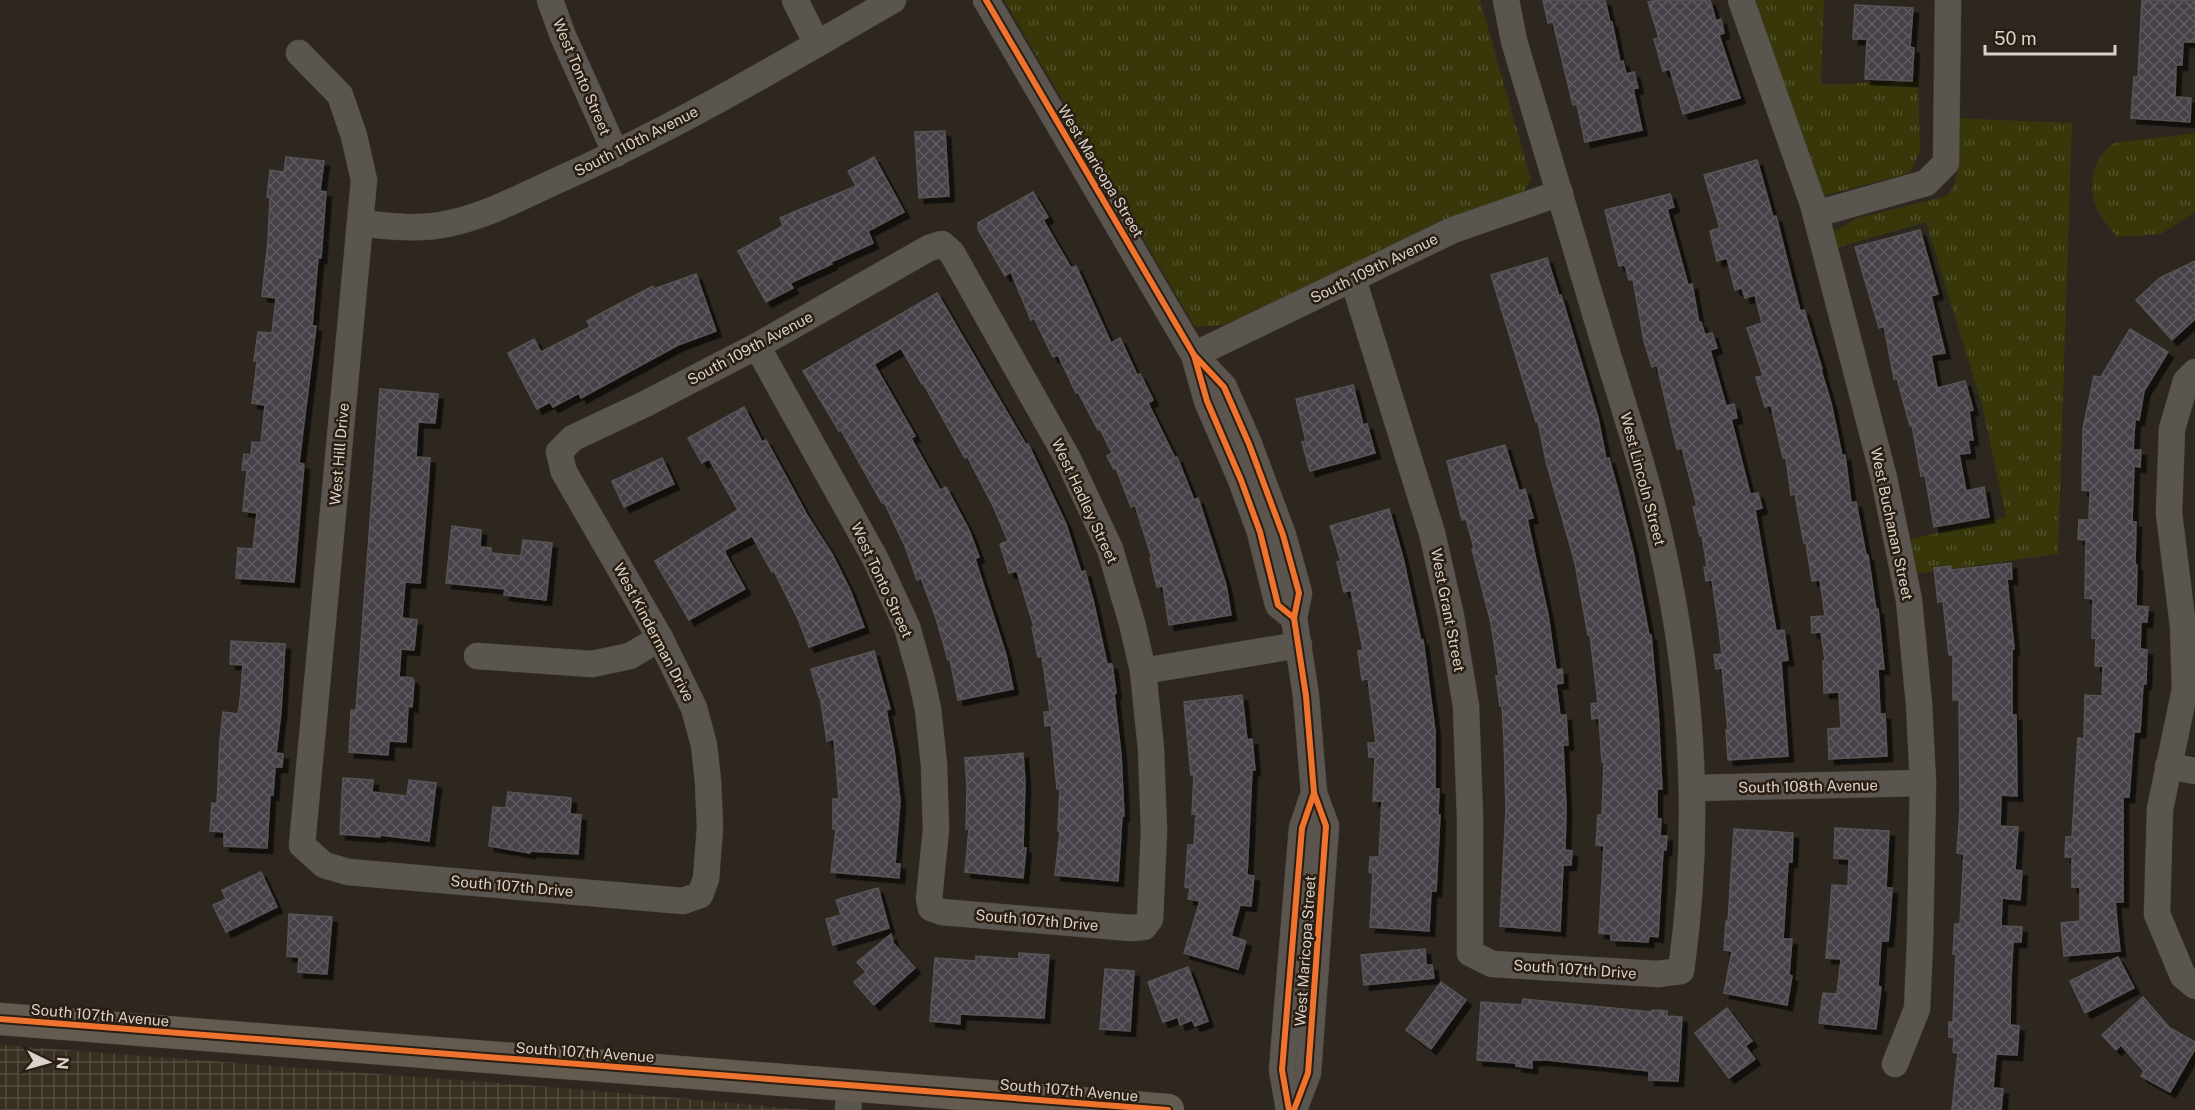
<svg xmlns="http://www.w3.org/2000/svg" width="2195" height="1110" font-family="'Public Sans',sans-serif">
	<defs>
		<pattern id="industrial-grid" width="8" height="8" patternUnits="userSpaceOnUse" patternTransform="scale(1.5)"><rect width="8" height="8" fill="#372f1f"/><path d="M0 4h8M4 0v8" fill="none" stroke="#534c3e"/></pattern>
		<pattern id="park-tufts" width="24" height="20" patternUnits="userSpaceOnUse" patternTransform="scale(1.5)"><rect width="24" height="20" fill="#37370a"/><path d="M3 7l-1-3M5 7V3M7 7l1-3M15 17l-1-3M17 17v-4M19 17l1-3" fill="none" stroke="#53532c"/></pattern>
		<pattern id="building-cross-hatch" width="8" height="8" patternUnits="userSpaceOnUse" patternTransform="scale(1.5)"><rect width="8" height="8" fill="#46414a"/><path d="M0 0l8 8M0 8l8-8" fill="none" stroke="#605c63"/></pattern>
		<filter id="shadow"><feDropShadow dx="5.5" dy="5.5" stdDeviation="0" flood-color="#0009"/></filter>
	</defs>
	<rect width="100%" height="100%" fill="#2d2720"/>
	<polygon fill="url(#industrial-grid)" points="0,1045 575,1089 811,1110 0,1110"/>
	<g fill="url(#park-tufts)">
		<polygon points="1004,0 1480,0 1531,179 1523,194 1429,227 1227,325 1195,327"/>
		<polygon points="1755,0 1824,0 1821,85 1918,80 1920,151 1910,173 1826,195 1818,190"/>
		<path d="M1953,118L2072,123L2058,554L1915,574L1907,540L2006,517L1982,405L1926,222L1832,249L1830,234L1857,218L1947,196C1964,177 1956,142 1953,118Z"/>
		<path d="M2195,133V212L2161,234L2118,237C2109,228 2101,219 2096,206C2087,185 2095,154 2114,143Z"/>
	</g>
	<g fill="url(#building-cross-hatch)" stroke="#575454" stroke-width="1.5" filter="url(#shadow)">
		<polygon points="1543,0 1605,0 1610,22 1612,22 1620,62 1623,61 1626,74 1634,72 1638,88 1633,89 1642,130 1585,142 1577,104 1573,105 1553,22 1548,23"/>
		<polygon points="1656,0 1710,0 1716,21 1721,19 1724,33 1719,35 1740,98 1683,114 1670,69 1663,71 1654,39 1659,38 1648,2"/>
		<polygon points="2142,0 2195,0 2195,42 2183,42 2182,65 2176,65 2175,97 2191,98 2190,122 2131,118 2134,77 2138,77"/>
		<polygon points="1855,5 1913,8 1910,47 1914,48 1912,81 1865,79 1867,39 1853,39"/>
		<polygon points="945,131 949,196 919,198 915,132"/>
		<polygon points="286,157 324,161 320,191 326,192 321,258 318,258 312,326 316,326 299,463 304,464 294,582 236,578 238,548 253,549 257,513 243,511 247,470 242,470 244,454 251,455 252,442 261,443 265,405 252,403 257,361 254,361 258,332 272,333 276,298 262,296 268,241 270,198 267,197 270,170 284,172"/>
		<polygon points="874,157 904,212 868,231 873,243 831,262 832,264 790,283 793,288 766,302 738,251 783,226 780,218 856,186 848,171"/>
		<polygon points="1757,160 1773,217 1776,216 1800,311 1804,310 1822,369 1821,370 1831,403 1842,456 1845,455 1851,503 1856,502 1866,555 1868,555 1876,610 1878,609 1884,669 1878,669 1880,714 1885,714 1887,756 1829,759 1828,729 1841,728 1839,692 1824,693 1823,661 1825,661 1821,632 1812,633 1811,617 1825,616 1820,580 1812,581 1806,543 1804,543 1795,494 1791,495 1786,458 1783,458 1771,405 1765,407 1756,377 1763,376 1747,328 1762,323 1755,295 1745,298 1742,288 1735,290 1727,258 1717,261 1710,231 1720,228 1704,175"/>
		<polygon points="1033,192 1048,217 1043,220 1071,268 1076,266 1111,343 1120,338 1137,375 1140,374 1153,400 1148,403 1175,458 1177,457 1194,500 1198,498 1226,585 1231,615 1169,625 1163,586 1157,587 1150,558 1152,558 1135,505 1131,507 1116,468 1114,469 1107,456 1112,453 1100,429 1098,430 1078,392 1076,393 1058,355 1053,357 1034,318 1031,320 1011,272 1005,276 978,229 978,223"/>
		<polygon points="1670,194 1674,207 1667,209 1688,285 1692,284 1699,323 1701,322 1705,335 1712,333 1717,348 1710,350 1726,406 1734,404 1737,418 1731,419 1750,494 1758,493 1762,508 1755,510 1776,631 1784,630 1788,660 1781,661 1788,756 1728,760 1726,730 1728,730 1722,668 1716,669 1714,655 1722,654 1718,622 1712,580 1706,581 1704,567 1707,567 1702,535 1700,536 1693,507 1697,506 1682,448 1677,449 1657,365 1652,367 1644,341 1633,279 1629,280 1625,265 1619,266 1605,210"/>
		<polygon points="1920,230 1938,294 1931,296 1945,353 1931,355 1937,388 1965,381 1973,410 1969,411 1973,440 1968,440 1970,453 1959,454 1966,491 1984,487 1989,517 1934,527 1925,475 1921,476 1912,425 1910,426 1897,378 1894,379 1884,326 1879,328 1855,247"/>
		<polygon points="1547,258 1559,296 1561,295 1598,418 1606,459 1609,458 1617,487 1633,551 1649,635 1651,635 1658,711 1662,789 1657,789 1657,819 1661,819 1660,836 1667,836 1666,850 1663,850 1658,937 1649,936 1648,942 1611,940 1611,934 1599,933 1604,846 1596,845 1598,815 1602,815 1604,761 1602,762 1599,718 1592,719 1591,704 1598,703 1590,635 1588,635 1575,563 1546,461 1538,421 1536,422 1491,275"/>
		<polygon points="2195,261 2195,319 2172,340 2136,300 2160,278"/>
		<polygon points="696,274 716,331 678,345 581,398 579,393 553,407 550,402 537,409 508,353 534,339 541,352 590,327 587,321 613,307 653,286 654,289"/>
		<polygon points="937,293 1026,445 1028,444 1066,524 1081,572 1085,571 1093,600 1107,664 1112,664 1116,693 1114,694 1121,755 1124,816 1122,816 1118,881 1055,875 1060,831 1058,831 1060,789 1057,789 1051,725 1045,726 1044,712 1050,712 1042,656 1038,657 1032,627 1034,627 1017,571 1009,573 1000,544 1008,541 994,508 967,456 965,458 923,383 922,384 901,348 874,364 915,436 911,438 940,490 946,487 969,530 979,557 975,559 1006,655 1013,689 958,700 950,659 948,660 936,618 921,578 917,580 905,546 884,502 882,503 841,430 839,431 803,371"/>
		<polygon points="2130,329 2168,352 2144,391 2139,420 2135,419 2133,450 2141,450 2140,467 2134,466 2132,522 2136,522 2135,565 2137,565 2136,606 2148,607 2147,622 2141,622 2140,649 2147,650 2146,684 2143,684 2140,732 2134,732 2129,797 2123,797 2123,902 2115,902 2120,951 2064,956 2061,923 2080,921 2080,887 2072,887 2072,857 2065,857 2066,837 2072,837 2078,738 2084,739 2085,695 2102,696 2103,666 2095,666 2096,638 2092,638 2093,599 2085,598 2086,540 2078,539 2079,520 2089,520 2090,491 2082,490 2083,428 2094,376 2101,377"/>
		<polygon points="1353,385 1363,425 1367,424 1375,453 1310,471 1302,442 1306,441 1296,399"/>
		<polygon points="380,389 438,394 435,423 418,422 416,457 430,458 428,487 420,583 405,582 402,618 417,620 414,650 401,649 399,677 412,678 414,681 412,707 408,706 406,742 389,741 388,755 349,752 351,710 356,710"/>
		<polygon points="744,407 762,442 766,440 808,517 832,554 850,590 864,627 809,647 798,619 774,571 772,572 752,536 725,550 725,553 745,589 689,620 655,561 738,510 709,459 702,463 688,438"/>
		<polygon points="1505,445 1519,491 1525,489 1533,518 1527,519 1548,615 1556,670 1562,669 1563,683 1556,684 1560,715 1566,715 1568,745 1563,745 1566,808 1565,850 1572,851 1571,865 1563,865 1560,931 1500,926 1506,809 1504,739 1502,706 1500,706 1496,676 1499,676 1491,623 1472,549 1474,548 1466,519 1462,520 1447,461"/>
		<polygon points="662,458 674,484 624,507 612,481"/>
		<polygon points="1389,509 1403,558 1421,641 1423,640 1435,731 1435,789 1439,789 1438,815 1440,815 1436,891 1431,891 1429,931 1370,927 1373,873 1369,872 1370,857 1379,857 1382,801 1373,801 1375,757 1369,757 1368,743 1376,743 1368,679 1362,680 1358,651 1363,650 1351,590 1344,592 1337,562 1341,561 1330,526"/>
		<polygon points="452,526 481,530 480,547 491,548 491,553 521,556 523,540 552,543 546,600 504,595 505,589 446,583"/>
		<polygon points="2011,563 2012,579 2007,579 2014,649 2012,649 2012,715 2016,715 2017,796 2001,795 2000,826 2018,827 2015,870 2022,871 2020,900 2002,898 2001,926 2022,927 2021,942 2013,942 2011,977 2010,1025 2019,1026 2017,1055 1996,1054 1993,1088 2003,1089 2001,1110 1952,1110 1958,1053 1953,1052 1954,1037 1949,1037 1949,1022 1953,1022 1956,954 1953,954 1955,924 1960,924 1964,854 1957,853 1960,809 1959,700 1953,700 1953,655 1949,655 1943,601 1938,602 1934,568 1951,566 1951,570"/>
		<polygon points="231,641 285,644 281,712 276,753 283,754 282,767 275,767 273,795 270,795 267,848 224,846 224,832 210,831 212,803 217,804 220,741 223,712 238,714 240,701 243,665 230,664"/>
		<polygon points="874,651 890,709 886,710 894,750 900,801 895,864 900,864 899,878 831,872 836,829 833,829 833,799 839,799 834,739 827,741 820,696 819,697 811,669"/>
		<polygon points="1242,695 1247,740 1252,739 1255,770 1252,770 1247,875 1254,876 1251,906 1240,905 1231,936 1246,941 1238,969 1184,953 1200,901 1188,899 1190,888 1185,887 1188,845 1194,845 1196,814 1192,814 1194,775 1191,775 1184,702"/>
		<polygon points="1023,753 1025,783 1023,848 1026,848 1023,878 965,872 969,829 966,829 967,786 965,758"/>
		<polygon points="343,778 373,780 372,792 407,796 409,780 436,783 429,841 380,835 380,837 340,834"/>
		<polygon points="508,792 571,798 570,814 581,815 578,854 530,851 530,853 489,846 493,807 506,808"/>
		<polygon points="1835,828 1889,831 1886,888 1892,888 1890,918 1888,941 1881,941 1878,986 1881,987 1876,1029 1819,1023 1823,993 1837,994 1841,959 1826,958 1832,885 1848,886 1849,859 1834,858"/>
		<polygon points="1734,829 1793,833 1792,862 1788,862 1783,939 1792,939 1789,975 1792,976 1787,1005 1724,993 1732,951 1724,950 1726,921 1728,921"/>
		<polygon points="261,872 277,907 226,932 213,905 226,899 222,890"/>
		<polygon points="878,888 889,928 833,945 826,919 841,915 836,900"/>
		<polygon points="289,914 332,917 327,974 298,972 299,957 287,956"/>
		<polygon points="891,934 893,943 915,968 874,1005 854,982 866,972 857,962"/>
		<polygon points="1425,949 1426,965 1432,965 1434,978 1364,985 1361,955"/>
		<polygon points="1019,953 1049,955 1044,1018 960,1014 960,1024 930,1021 935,958 976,961 976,956 1019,959"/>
		<polygon points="2118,957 2134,988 2085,1013 2070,981"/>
		<polygon points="1188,967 1208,1021 1195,1026 1192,1020 1180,1025 1178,1017 1163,1022 1148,982"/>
		<polygon points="1105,969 1134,971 1130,1031 1100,1029"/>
		<polygon points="1441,982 1466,1000 1431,1049 1406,1030"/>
		<polygon points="2143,997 2170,1028 2195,1042 2195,1049 2170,1092 2141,1076 2144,1071 2121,1045 2116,1050 2102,1035"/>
		<polygon points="1523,999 1652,1012 1652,1010 1667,1011 1667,1016 1682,1017 1678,1081 1649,1080 1649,1071 1547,1060 1532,1060 1532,1068 1516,1066 1516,1063 1477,1060 1481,1002 1522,1005"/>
		<polygon points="1727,1008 1752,1041 1745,1046 1755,1059 1729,1078 1695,1033"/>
	</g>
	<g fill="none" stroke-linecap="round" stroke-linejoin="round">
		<g stroke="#48423c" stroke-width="27">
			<g id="minor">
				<polyline points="550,0 563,36 616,154"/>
				<polyline points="795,0 817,44"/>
				<polyline points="986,0 1194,355 1207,401 1241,480 1260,532 1278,605 1294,618"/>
				<polyline points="1741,0 1813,204 1884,478 1909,600 1919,704 1923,783 1920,942 1917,1009 1895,1064"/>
				<polyline points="299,53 340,95 354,136 364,180 302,845 324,865 348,872 683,901 700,895 706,879 710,827 708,782 704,745 694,708 660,638 564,472 559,452 573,438 643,405 757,346 929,248 942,244 952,253 1068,459 1110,549 1132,623 1143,671 1151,749 1154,831 1150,919 1144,927 1130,928 942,912 931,908 929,899 936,829 934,765 928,709 921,677 907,627 875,558 757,346"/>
				<polyline points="1816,214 1926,183 1946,163 1948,0"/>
				<path d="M361,223C391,227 421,230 451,223C488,215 523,196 556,181C673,129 783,64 893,0"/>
				<path d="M1353,279L1432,533L1451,616L1466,706L1470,817V953L1492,964L1658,974L1681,971C1701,830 1693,686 1662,547C1646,472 1621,399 1599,326C1571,231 1542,136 1514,41L1506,0"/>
				<polyline points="1194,355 1224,387 1249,444 1283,535 1299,593 1294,618 1306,696 1314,793 1326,826 1308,1073 1294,1110"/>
				<polyline points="1194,355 1453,230 1560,193"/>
				<polyline points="2195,372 2186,381 2172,429 2169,513 2183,626 2185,689 2160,809 2157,914 2183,976 2195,986"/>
				<polyline points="477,656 592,664 630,656 660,638"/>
				<polyline points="1143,671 1299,645"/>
				<polyline points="2168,766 2195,771"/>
				<polyline points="1693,788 1923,783"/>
				<polyline points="848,1110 850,1084"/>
				<polyline points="1289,1110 1282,1070 1302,828 1314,793"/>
			</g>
		</g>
		<g stroke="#48423c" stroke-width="33">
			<polyline id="major" points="0,1019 1168,1110"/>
		</g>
		<use href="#minor" stroke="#5a554f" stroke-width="26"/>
		<use href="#major" stroke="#645b50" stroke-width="32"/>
		<g stroke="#291e11" stroke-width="10">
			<g id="cycleway">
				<polyline points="986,0 1194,355 1207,401 1241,480 1260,532 1278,605 1294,618"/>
				<polyline points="1194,355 1224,387 1249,444 1283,535 1299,593 1294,618 1306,696 1314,793 1326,826 1308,1073 1294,1110"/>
				<polyline points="0,1019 1168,1110"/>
				<polyline points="1289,1110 1282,1070 1302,828 1314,793"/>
			</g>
		</g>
		<use href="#cycleway" stroke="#ef722f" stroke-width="6"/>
	</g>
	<g text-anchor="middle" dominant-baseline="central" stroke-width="5" stroke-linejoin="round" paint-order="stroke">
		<g font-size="15" fill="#dad2ca" stroke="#291e11">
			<text transform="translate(582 77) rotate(67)">West Tonto Street</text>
			<text transform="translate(636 141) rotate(-27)">South 110th Avenue</text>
			<text transform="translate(1101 171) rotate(59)">West Maricopa Street</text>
			<text transform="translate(1374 268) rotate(-26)">South 109th Avenue</text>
			<text transform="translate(750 348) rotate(-28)">South 109th Avenue</text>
			<text transform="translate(339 454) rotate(-85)">West Hill Drive</text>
			<text transform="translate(1643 479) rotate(75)">West Lincoln Street</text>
			<text transform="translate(1085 501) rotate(65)">West Hadley Street</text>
			<text transform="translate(1892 524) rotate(78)">West Buchanan Street</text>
			<text transform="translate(882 580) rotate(65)">West Tonto Street</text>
			<text transform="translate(1448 610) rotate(79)">West Grant Street</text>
			<text transform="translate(654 632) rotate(62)">West Kinderman Drive</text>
			<text transform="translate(1808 786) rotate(-1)">South 108th Avenue</text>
			<text transform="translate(512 886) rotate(5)">South 107th Drive</text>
			<text transform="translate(1037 920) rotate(5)">South 107th Drive</text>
			<text transform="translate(1305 951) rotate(-86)">West Maricopa Street</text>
			<text transform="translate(1575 969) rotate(4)">South 107th Drive</text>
			<text transform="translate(100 1015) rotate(5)">South 107th Avenue</text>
			<text transform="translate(585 1052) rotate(4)">South 107th Avenue</text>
			<text transform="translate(1069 1090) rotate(5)">South 107th Avenue</text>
		</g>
	</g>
	<g transform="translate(48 1062) rotate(95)" stroke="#291e11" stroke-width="4.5" paint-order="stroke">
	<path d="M0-4.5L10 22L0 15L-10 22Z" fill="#dad2ca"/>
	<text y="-9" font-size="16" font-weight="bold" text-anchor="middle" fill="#dad2ca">N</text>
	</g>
	<path d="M1985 45v9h130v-9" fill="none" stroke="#dad2ca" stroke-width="3"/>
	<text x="1994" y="45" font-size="18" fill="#dad2ca" stroke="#291e11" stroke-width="4.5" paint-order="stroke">50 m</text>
</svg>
